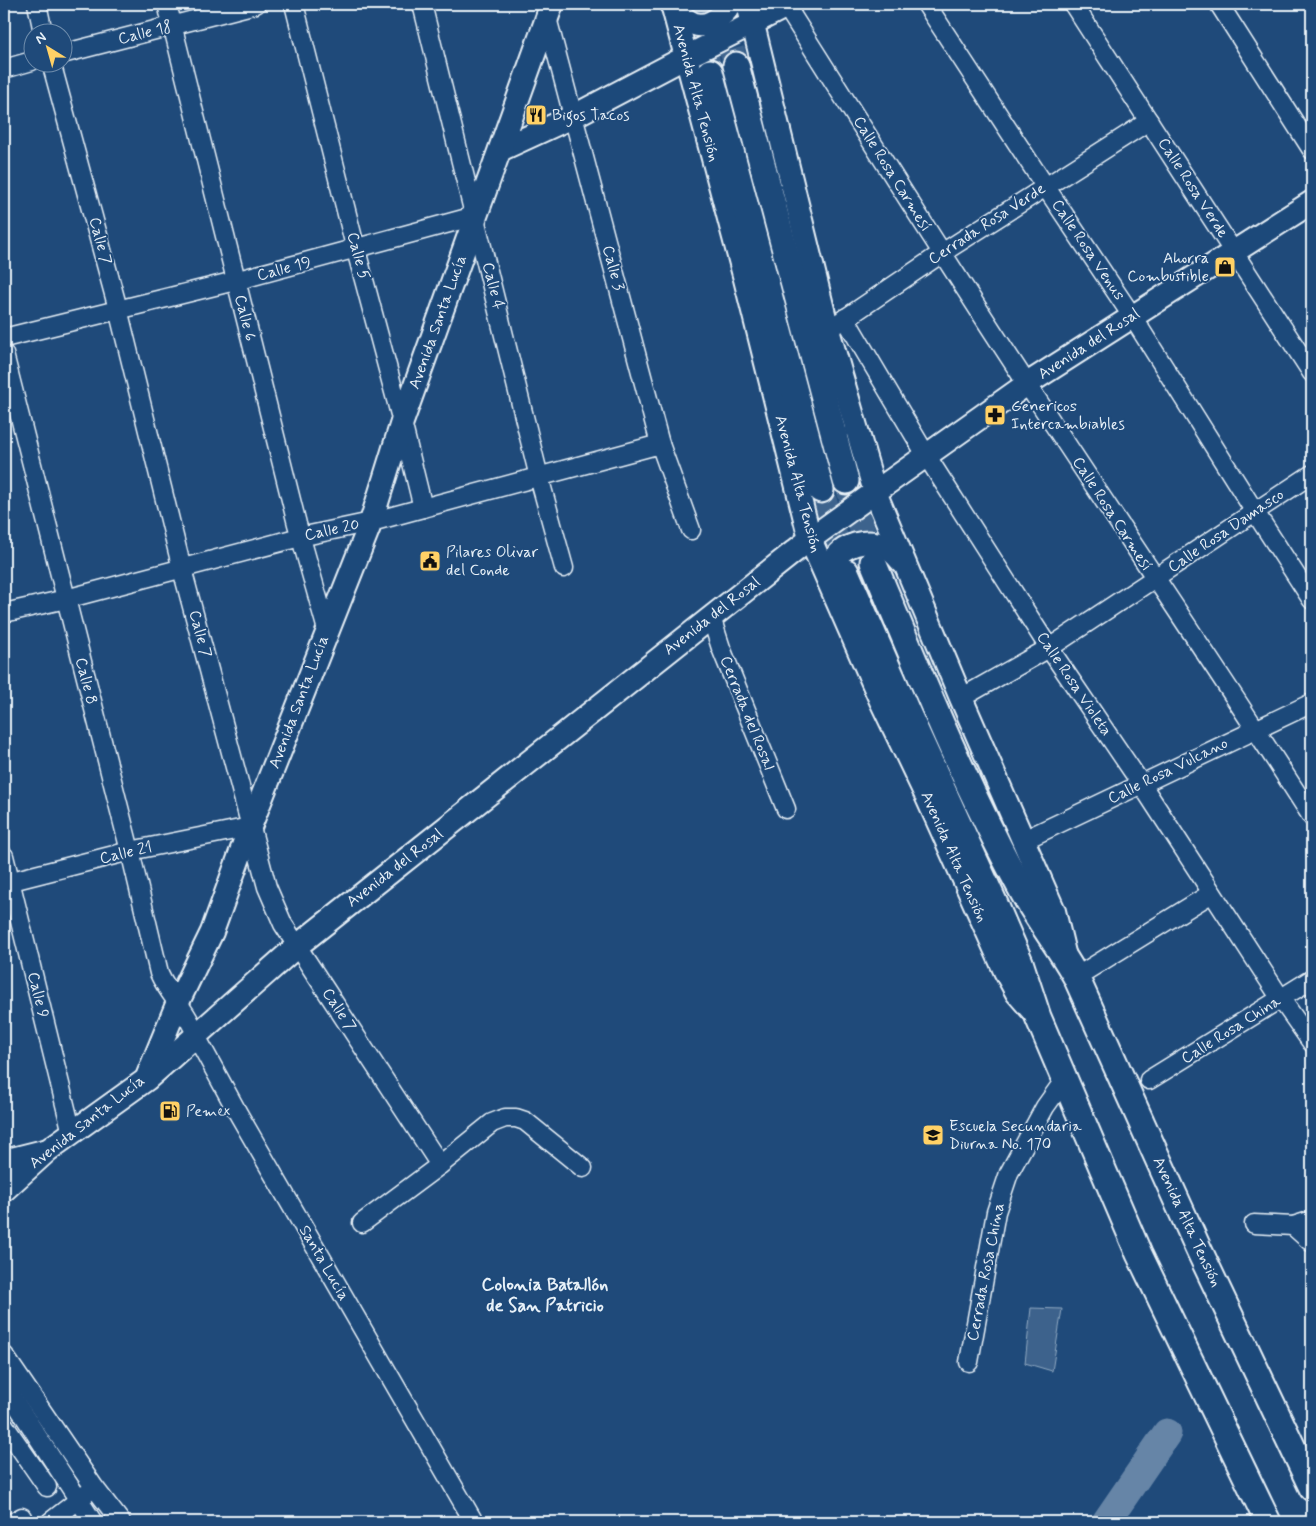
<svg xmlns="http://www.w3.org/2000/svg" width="1316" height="1526" font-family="Mynerve,sans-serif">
	<rect width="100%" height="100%" fill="#1f4a7a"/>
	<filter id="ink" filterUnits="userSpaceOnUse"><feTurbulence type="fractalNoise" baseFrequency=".02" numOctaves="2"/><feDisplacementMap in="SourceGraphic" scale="10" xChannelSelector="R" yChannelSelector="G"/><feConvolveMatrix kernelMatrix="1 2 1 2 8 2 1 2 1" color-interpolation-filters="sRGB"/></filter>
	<g filter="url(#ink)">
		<polygon fill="#3c628c" stroke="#92aac2" points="1031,1308 1062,1309 1052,1371 1025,1363"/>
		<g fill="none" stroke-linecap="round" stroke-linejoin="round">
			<polyline stroke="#6685a7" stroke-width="29" points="1106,1522 1167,1433"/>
			<g stroke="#3d638d" stroke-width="25" stroke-dasharray="25 12" stroke-linecap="butt">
				<polyline points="694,4 710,72"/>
				<polyline points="722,14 736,65"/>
				<polyline points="846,481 873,562"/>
				<polyline points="821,490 846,572"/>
			</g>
			<g stroke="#e8f1f8" stroke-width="21">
				<g id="minor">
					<polyline points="37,4 43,32"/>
					<polyline points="167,4 297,524 327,630"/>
					<polyline points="294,4 356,250 402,422 423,508"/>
					<polyline points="422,4 539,477 564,568"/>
					<polyline points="926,4 1045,186 1132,316 1255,512 1312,600"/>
					<polyline points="1073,4 1312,373"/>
					<polyline points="1219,4 1312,150"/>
					<path d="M786,6C866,133 946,261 1029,387C1123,531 1220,672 1312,817"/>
					<polyline points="546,14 660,444 691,530"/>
					<polyline points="62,54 256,4"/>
					<polyline points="51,62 118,309 182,569 267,887 283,924 297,946 440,1165"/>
					<polyline points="4,69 32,61"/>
					<polyline points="845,318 926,455 1049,648 1142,785 1281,999 1312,1043"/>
					<polyline points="837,324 942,253 1149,121"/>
					<polyline points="4,338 235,281 475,216"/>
					<path d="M4,354L130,851L159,973C169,996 189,1012 196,1036L239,1115L474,1522"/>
					<polyline points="4,613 66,599 300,537 371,522 660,444"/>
					<polyline points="711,617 721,648 786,809"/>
					<polyline points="961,698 1049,648 1312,474"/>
					<polyline points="1024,840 1312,703"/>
					<polyline points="4,856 72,1133"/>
					<polyline points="4,883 130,851 250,827"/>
					<polyline points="1076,977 1212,893"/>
					<polyline points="1149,1080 1312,979"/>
					<polyline points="362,1223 440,1165 492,1123 505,1118 516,1118 525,1121 583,1168"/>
					<polyline points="1254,1224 1293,1226 1312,1220"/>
					<polyline points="1293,1226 1312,1243"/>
					<polyline points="4,1355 94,1487 121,1522"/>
					<polyline points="969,1362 996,1212 1009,1173 1045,1107 1065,1079"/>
					<polyline points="4,1385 93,1522"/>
					<polyline points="4,1425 47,1487"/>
					<polyline points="13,1522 22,1517"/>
					<polyline points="50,1522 86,1494"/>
				</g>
			</g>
			<g stroke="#e8f1f8" stroke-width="26">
				<g id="tertiary">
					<polyline points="672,4 745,279 810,539 881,701 925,793 1005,971 1017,993 1038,1017"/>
					<polyline points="748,4 828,330 875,492 961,698 1054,911 1064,953"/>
					<path d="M672,6C677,10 681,16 687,20C704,33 721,18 731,4"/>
					<polyline points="500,150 572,117 686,57 791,4"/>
					<path d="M829,581C830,574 830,568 833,562C842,544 867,538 885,546C892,550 897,556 902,562"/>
					<polyline points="148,1075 178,1002 212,932 250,827 371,522 402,422 552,4"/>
					<polyline points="4,1161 44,1151"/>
					<polyline points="4,1190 48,1150 147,1079 297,946 810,539 875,492 1027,384 1312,202"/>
				</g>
			</g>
			<g stroke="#e8f1f8" stroke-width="29">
				<g id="secondary">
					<polyline points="736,65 846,481"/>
					<polyline points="710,72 821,490"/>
					<path d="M873,562C919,672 963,782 1020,887C1036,918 1059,946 1076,977L1199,1250L1312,1488"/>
					<polyline points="846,572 908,714 995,904 1020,962 1038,1017 1139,1254 1268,1522"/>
				</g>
			</g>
			<use href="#minor" stroke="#1f4a7a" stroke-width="18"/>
			<use href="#tertiary" stroke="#1f4a7a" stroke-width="22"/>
			<use href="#secondary" stroke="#1f4a7a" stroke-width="25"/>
		</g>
	</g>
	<defs>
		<g id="restaurant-square" transform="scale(1.125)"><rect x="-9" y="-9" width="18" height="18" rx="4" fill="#ffd166" stroke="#1f4a7a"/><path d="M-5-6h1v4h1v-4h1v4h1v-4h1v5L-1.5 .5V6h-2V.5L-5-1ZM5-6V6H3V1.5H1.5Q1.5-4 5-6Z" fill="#111"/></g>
		<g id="shop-square" transform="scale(1.125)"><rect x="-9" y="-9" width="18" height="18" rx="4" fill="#ffd166" stroke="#1f4a7a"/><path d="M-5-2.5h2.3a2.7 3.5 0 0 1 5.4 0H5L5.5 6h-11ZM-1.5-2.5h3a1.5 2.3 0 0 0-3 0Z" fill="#111"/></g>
		<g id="pharmacy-square" transform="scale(1.125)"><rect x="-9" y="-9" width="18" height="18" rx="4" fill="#ffd166" stroke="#1f4a7a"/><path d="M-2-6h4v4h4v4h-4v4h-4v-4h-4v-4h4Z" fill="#111"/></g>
		<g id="civic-square" transform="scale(1.125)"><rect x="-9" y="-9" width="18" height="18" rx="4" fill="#ffd166" stroke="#1f4a7a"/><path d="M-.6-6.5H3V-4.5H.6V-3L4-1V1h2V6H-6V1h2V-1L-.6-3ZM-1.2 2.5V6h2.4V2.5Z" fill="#111"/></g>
		<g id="fuel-square" transform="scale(1.125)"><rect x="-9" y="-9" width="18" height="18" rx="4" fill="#ffd166" stroke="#1f4a7a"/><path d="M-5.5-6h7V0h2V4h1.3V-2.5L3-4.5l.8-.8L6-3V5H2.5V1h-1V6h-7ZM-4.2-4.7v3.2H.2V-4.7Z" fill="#111"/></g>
		<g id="school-square" transform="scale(1.125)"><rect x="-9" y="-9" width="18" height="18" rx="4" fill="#ffd166" stroke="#1f4a7a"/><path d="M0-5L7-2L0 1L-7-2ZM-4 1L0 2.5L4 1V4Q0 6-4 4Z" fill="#111"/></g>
	</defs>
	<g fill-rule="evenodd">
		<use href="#restaurant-square" x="536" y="115"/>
		<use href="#shop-square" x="1225" y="267"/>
		<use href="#pharmacy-square" x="995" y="415"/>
		<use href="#civic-square" x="430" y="561"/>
		<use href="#fuel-square" x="170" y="1111"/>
		<use href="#school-square" x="933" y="1135"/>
	</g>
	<g text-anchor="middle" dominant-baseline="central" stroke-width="4" stroke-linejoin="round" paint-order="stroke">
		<g font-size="16" fill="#e8f1f8" stroke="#1f4a7a">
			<text transform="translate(145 33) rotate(-14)">Calle 18</text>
			<text transform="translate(696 93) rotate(75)">Avenida Alta Tensión</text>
			<text transform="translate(892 174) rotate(58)">Calle Rosa Carmesí</text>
			<text transform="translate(1193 188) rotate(57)">Calle Rosa Verde</text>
			<text transform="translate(987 224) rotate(-33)">Cerrada Rosa Verde</text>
			<text transform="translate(100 241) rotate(75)">Calle 7</text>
			<text transform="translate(1088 250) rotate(56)">Calle Rosa Venus</text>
			<text transform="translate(358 256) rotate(75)">Calle 5</text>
			<text transform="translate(613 268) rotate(75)">Calle 3</text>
			<text transform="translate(284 269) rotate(-15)">Calle 19</text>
			<text transform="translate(493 286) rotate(76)">Calle 4</text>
			<text transform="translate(245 318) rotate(76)">Calle 6</text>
			<text transform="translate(438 322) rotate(-70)">Avenida Santa Lucía</text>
			<text transform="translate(1089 344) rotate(-33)">Avenida del Rosal</text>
			<text transform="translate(798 484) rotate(75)">Avenida Alta Tensión</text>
			<text transform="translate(1112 514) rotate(57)">Calle Rosa Carmesí</text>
			<text transform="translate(332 530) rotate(-12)">Calle 20</text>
			<text transform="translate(1226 531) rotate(-34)">Calle Rosa Damasco</text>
			<text transform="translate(712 616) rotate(-38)">Avenida del Rosal</text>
			<text transform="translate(200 634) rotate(75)">Calle 7</text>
			<text transform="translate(86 681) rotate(76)">Calle 8</text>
			<text transform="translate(1074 684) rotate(56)">Calle Rosa Violeta</text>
			<text transform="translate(299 702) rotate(-69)">Avenida Santa Lucía</text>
			<text transform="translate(747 713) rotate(68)">Cerrada del Rosal</text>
			<text transform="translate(1168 771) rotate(-26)">Calle Rosa Vulcano</text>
			<text transform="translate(126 853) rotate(-13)">Calle 21</text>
			<text transform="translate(954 857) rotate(66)">Avenida Alta Tensión</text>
			<text transform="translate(395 868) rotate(-38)">Avenida del Rosal</text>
			<text transform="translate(38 995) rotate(76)">Calle 9</text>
			<text transform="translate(339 1010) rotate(57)">Calle 7</text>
			<text transform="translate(1231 1030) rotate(-32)">Calle Rosa China</text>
			<text transform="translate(87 1122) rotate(-38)">Avenida Santa Lucía</text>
			<text transform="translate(1187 1222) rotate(65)">Avenida Alta Tensión</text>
			<text transform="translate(324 1263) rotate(60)">Santa Lucía</text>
			<text transform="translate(986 1272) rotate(-79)">Cerrada Rosa China</text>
		</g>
		<g font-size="16" fill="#e8f1f8" stroke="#1f4a7a" text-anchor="start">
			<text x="552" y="115">Bigos Tacos</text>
			<text x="1209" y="258" text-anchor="end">Ahorra<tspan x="1209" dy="18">Combustible</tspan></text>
			<text x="1011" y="406">Genericos<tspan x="1011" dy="18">Intercambiables</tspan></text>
			<text x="446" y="552">Pilares Olivar<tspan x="446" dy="18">del Conde</tspan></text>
			<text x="186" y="1111">Pemex</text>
			<text x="949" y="1126">Escuela Secundaria<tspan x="949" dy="18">Diurna No. 170</tspan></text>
		</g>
		<g font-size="18" font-weight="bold" fill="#e8f1f8" stroke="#1f4a7a">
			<text x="545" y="1285">Colonia Batallón<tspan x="545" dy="21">de San Patricio</tspan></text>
		</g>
	</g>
	<rect width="1316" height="1526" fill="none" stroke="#1f4a7a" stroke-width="20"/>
	<rect x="10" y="10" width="1296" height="1506" fill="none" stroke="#e8f1f8" stroke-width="2" filter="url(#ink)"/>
	<g transform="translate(48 48) rotate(323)"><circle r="24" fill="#1f4a7a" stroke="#6f8dac"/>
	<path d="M0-4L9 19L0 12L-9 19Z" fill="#ffd166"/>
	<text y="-8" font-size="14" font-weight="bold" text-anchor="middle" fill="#e8f1f8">N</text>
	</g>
</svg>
